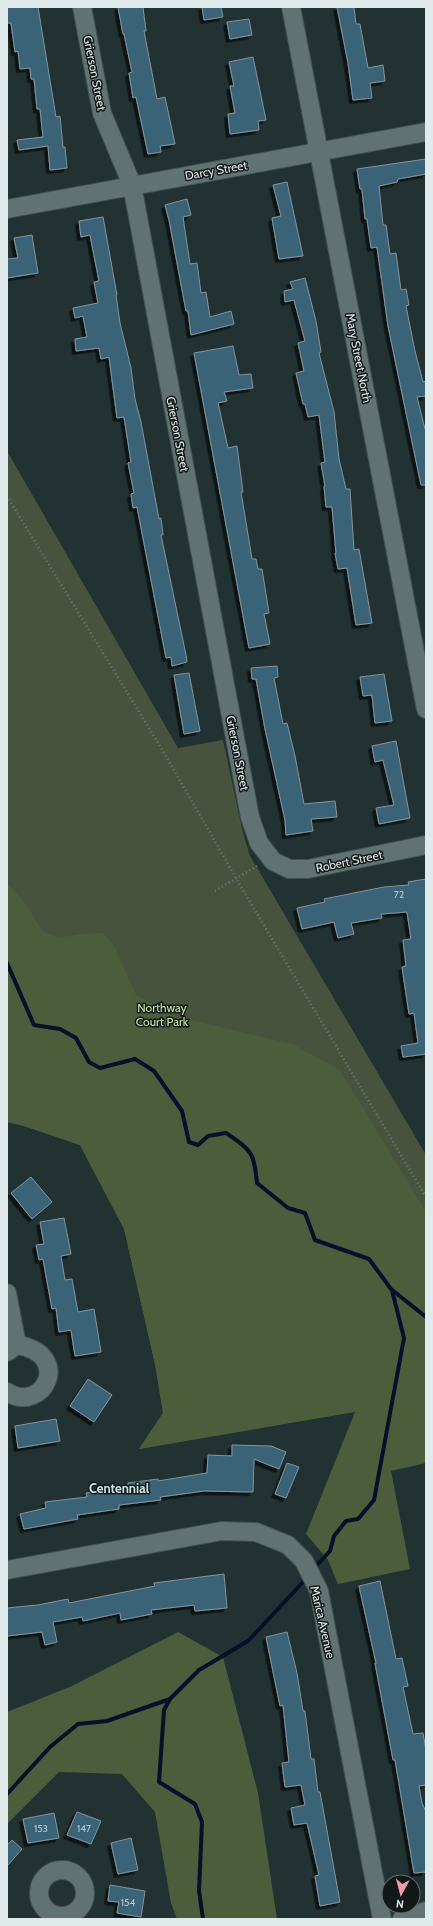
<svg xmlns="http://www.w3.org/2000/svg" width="433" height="1926" font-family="Cabin,sans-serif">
	<defs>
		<filter id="shadow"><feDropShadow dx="-3.5" dy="3.5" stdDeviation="0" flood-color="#0009"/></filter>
	</defs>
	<rect width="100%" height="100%" fill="#223232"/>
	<polygon fill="#48533e" points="7,451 178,748 223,740 243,833 250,856 426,1155 426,1399 139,1449 163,1413 155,1364 124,1229 80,1145 24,1126 7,1122"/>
	<g fill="#4c5d3b">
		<polygon points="7,883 26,904 42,931 58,938 81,934 103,933 114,946 136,995 174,1016 292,1044 340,1070 426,1212 426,1463 391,1471 410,1569 338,1584 328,1560 306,1534 355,1412 139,1449 163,1413 155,1364 124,1229 80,1145 24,1126 7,1122"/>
		<polygon points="178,1632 223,1657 258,1793 277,1919 177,1919 171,1903 155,1812 122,1774 59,1772 7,1824 7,1712 72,1686"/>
	</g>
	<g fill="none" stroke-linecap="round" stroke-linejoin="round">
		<g stroke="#06102b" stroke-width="4">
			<path d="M7,963L34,1025L60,1029L76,1038L89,1062L100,1068L135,1059L154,1071L182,1111L189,1142L198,1145L208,1136L226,1133C252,1151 254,1152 257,1183L288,1208L305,1213L315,1240L369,1259L391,1289L426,1317"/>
			<polyline points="318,1564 330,1551 334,1536 346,1521 358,1519 374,1500 404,1338 392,1290"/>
			<polyline points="7,1794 50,1747 78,1724 107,1721 170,1699"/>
			<polyline points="203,1919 199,1891 202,1822 195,1804 159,1782 164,1710 170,1699 199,1670 248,1641 303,1582"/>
		</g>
	</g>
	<g fill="#3a6378" stroke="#85949c" filter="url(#shadow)">
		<polygon points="7,7 38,7 56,117 60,116 63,147 65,147 67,168 50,170 48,146 19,150 17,140 43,137 40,109 37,109 34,79 31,79 30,68 20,69 18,51 15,52 11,23 7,23"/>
		<polygon points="118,7 143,7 146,31 144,31 157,99 165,97 175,144 160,146 161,152 148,154 136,97 133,98 129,73 132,72 124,34 123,34"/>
		<polygon points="202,7 221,7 223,17 204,20"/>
		<polygon points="337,7 354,7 356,24 360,24 368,68 383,65 385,81 370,83 372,98 353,100 348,63"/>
		<polygon points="249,19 252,35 230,39 227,22"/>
		<polygon points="253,57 266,120 258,121 259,130 230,134 228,114 235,113 230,86 234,86 229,62"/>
		<polygon points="426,159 426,174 398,179 397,182 379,186 383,225 386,225 390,254 396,253 401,290 406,289 409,305 406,306 415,351 423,382 426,381 426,396 417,397 426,433 426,485 421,485 388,326 377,247 371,248 367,219 365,219 362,189 360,189 357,169"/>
		<polygon points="287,182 303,256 279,259 272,218 281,216 273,185"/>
		<polygon points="187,199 191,215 183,217 190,264 197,263 201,293 206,292 210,317 231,311 234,324 191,335 188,311 186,311 169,220 165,205"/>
		<polygon points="103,217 117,295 116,295 120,323 131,368 135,399 141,422 159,519 161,518 163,535 161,535 186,655 187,662 172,666 171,657 166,658 137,507 133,508 131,494 134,493 128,463 131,462 124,417 117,418 109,357 101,359 99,348 76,351 75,339 87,337 83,316 75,318 73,308 98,303 94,282 99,281 90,235 81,237 79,221"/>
		<polygon points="32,235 38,273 7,278 7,259 18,258 14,238"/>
		<polygon points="305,278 316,321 321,352 319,353 334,412 339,459 346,489 350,489 354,550 359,549 372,623 356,625 347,568 338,569 335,553 336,553 332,507 326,507 324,486 325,486 321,463 325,462 319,415 308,417 305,404 303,404 296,373 304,371 298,343 305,341 294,300 285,302 284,291 293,289 290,282"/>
		<polygon points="233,346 239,375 251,374 253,388 224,392 227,401 218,403 228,448 237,446 243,492 241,492 252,559 256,559 258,569 262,569 269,613 264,614 270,644 249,648 194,353"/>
		<polygon points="277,666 278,677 274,678 283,724 287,723 295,756 304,804 335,801 337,817 311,819 313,831 286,835 285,820 265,729 256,679 252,679 251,668"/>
		<polygon points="189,673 200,731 184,734 174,675"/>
		<polygon points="384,674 392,721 375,723 372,695 363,696 360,677"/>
		<polygon points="396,741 410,818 379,824 376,808 394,805 383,760 375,762 372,746"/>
		<polygon points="426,879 426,1054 403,1057 401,1046 418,1043 414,1013 409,1014 402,967 406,966 403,940 411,939 407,912 381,914 382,918 351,923 354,934 338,938 334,922 302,929 297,908 325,902 324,899 384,887 409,885 408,882"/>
		<polygon points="31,1177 52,1202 32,1219 11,1193"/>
		<polygon points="64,1218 71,1254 61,1256 65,1280 72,1279 78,1312 94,1309 101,1352 75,1356 71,1330 59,1332 56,1308 52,1309 43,1259 39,1260 36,1245 44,1244 40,1222"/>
		<polygon points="88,1379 112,1395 94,1422 70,1406"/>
		<polygon points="56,1419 60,1441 18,1448 15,1426"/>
		<polygon points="232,1445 271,1446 286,1452 279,1469 254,1459 253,1492 204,1491 160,1497 161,1500 119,1505 119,1509 77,1515 78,1519 24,1529 20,1514 46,1508 45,1502 87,1497 86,1493 128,1487 128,1483 158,1479 158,1481 207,1473 208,1455 232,1456"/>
		<polygon points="287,1463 299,1467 286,1498 275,1494"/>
		<polygon points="224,1574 227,1608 195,1611 194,1605 151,1610 152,1614 121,1620 120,1613 83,1621 82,1617 53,1622 57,1642 45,1645 42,1632 7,1636 7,1608 38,1605 68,1599 69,1603 155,1586 154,1583"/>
		<polygon points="380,1581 396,1659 402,1658 408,1686 403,1687 413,1734 423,1733 426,1750 426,1785 419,1786 422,1803 426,1812 426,1872 414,1873 395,1760 393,1760 375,1663 376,1663 359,1586"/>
		<polygon points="287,1632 297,1673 303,1711 305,1711 311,1759 314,1759 318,1792 320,1792 340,1902 320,1906 315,1876 319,1875 307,1823 294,1825 291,1808 305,1805 301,1785 285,1787 282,1763 289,1762 283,1705 280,1706 266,1637"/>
		<polygon points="77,1812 101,1821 91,1844 67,1835"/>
		<polygon points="54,1813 59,1838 28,1843 23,1819"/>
		<polygon points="131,1838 138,1870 118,1874 111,1843"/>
		<polygon points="12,1840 22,1849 7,1866 7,1845"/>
		<polygon points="110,1885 145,1891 141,1917 117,1913 119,1902 108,1901"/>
	</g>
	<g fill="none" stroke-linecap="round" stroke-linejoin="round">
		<g stroke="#425050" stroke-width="20">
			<g id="minor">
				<polyline points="82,7 102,113 132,185 235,738 250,817 259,843 273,861 289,869 308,869 426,845"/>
				<polyline points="291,7 426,709"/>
				<polyline points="7,209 426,132"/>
				<polyline points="7,1293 17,1345"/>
				<path d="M7,1352L17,1345C74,1354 43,1415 7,1392"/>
				<polyline points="7,1570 222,1531 256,1532 288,1545 304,1561 319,1591 382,1919"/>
				<circle cx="62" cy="1893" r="23"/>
				<polyline points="402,1919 426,1911"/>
			</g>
		</g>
		<g stroke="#6b7979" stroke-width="2.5" stroke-dasharray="1 3" stroke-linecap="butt">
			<polyline points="7,496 160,746 244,892 426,1197"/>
			<polyline points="215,891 257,866"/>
		</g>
		<use href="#minor" stroke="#607272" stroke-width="18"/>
	</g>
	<g text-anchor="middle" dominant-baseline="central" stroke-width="3" stroke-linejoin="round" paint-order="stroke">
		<g font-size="10" fill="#b6c8ce">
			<text x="399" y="894">72</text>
			<text x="41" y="1828">153</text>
			<text x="84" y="1828">147</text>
			<text x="128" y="1902">154</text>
		</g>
		<g font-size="12" fill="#e0eaea" stroke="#111818">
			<text transform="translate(95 73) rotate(79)">Grierson Street</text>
			<text transform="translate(216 170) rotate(-10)">Darcy Street</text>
			<text transform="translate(359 358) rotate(79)">Mary Street North</text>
			<text transform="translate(178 434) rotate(79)">Grierson Street</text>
			<text transform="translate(238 753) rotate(79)">Grierson Street</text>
			<text transform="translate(349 861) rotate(-12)">Robert Street</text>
			<text transform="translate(323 1622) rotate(77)">Marica Avenue</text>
		</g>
		<g font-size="12" fill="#c7e5a8" stroke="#111818">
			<text x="162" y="1007">Northway<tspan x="162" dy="14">Court Park</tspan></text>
		</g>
		<g font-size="13" font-weight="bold" fill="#cfe3e3" stroke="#111818">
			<text x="119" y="1488">Centennial</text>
		</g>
	</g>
	<rect width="433" height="1926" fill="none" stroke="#e0eaea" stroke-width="16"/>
	<g transform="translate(401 1894) rotate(187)"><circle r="19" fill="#111818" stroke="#646c6c"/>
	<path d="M0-3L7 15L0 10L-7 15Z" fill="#f29aad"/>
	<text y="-6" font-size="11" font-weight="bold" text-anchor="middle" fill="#e0eaea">N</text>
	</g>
</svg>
